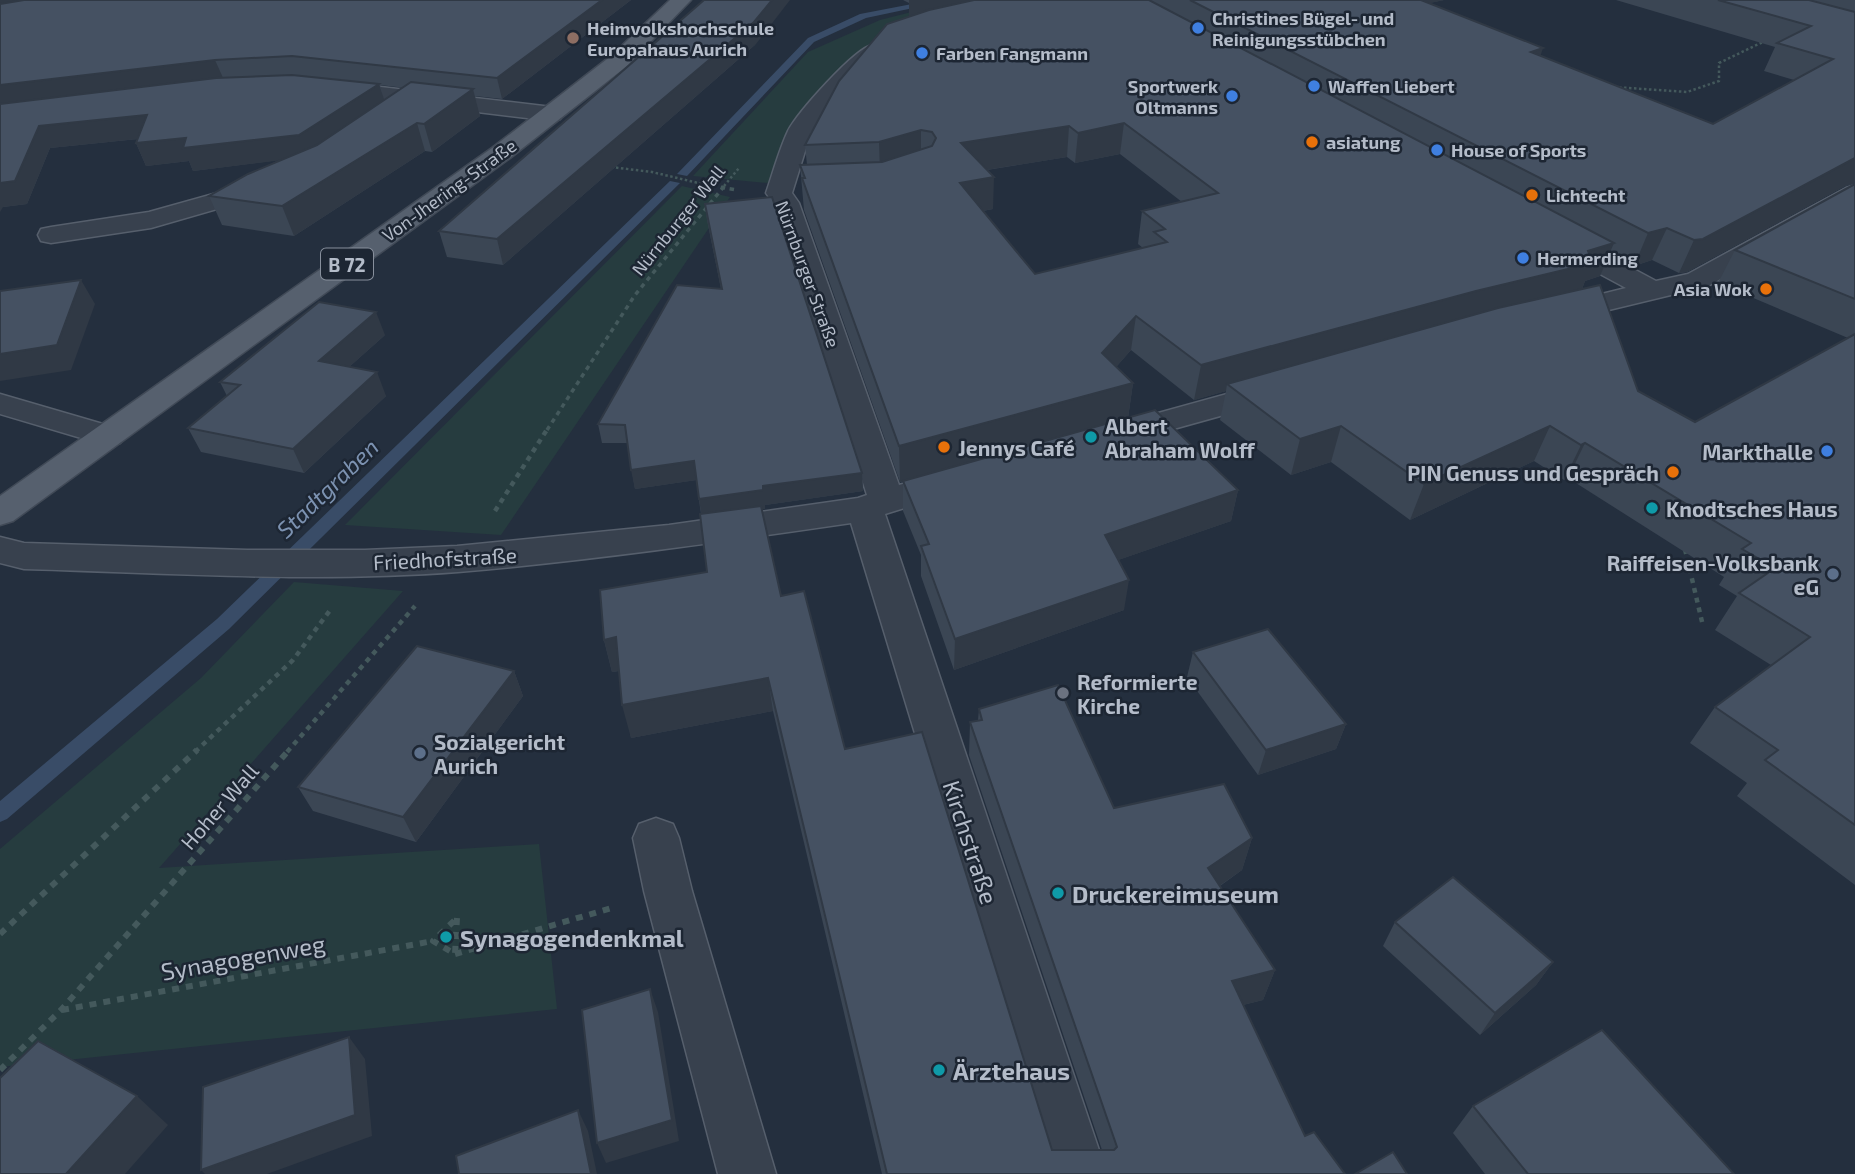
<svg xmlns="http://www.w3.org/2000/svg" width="1855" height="1174" font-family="'Exo 2',sans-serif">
	<rect width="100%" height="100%" fill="#242f3e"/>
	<g fill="#263c3f">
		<polygon points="959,0 865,47 797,116 768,183 693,176 808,52 880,20"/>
		<polygon points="682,186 730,197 501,535 345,525"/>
		<polygon points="294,582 403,591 159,868 539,844 557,1009 0,1067 0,849 201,678"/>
	</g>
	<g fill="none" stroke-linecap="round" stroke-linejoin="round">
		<g fill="#394c67" fill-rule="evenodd">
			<polygon points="933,0 951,0 866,18 814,42 687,176 677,174 808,38 860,14"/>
			<polygon points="670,181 680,183 229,629 7,819 0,822 0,801 217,619"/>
		</g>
		<g stroke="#565f6c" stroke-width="3">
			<g id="minor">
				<path d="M872,45L879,47L882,51L852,82L811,132L792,193L799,203L899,485L954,470L966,473L972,481L966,489L885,514L1107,1174H1049L851,523C720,542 589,561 458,572C314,583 168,573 24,569L0,563V537L24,543L247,550H365L457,546L669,525L858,498L867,495L773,203L766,193C773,173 779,150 788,131C798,112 854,49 872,45Z"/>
				<polygon points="329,81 552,107 560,109 563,114 560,119 552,121 321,93 318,88 321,83"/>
				<polygon points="260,181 269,184 273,189 269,194 151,228 51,243 41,241 38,235 41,229 51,227 149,212"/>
				<polygon points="1855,185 1855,203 1708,286 1555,323 1545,320 1540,314 1545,308 1626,288 1550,247 1546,241 1550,235 1560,233 1570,235 1656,281 1688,274 1846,188"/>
				<polygon points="1274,381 1285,384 1290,391 1285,398 1116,445 1104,442 1099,435 1104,428"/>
				<polygon points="0,394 120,429 125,436 120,443 108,446 0,414"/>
				<polygon points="656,818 673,824 679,838 692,891 776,1174 718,1174 644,891 633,838 639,824"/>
			</g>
		</g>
		<g stroke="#414a57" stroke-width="3">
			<polygon id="major" points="670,0 691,0 627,66 510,158 13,521 0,525 0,496 492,148 611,56"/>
		</g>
		<g stroke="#44595c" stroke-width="2.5" stroke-dasharray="2.5 2.5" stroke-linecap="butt">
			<polyline points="1614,87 1687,92 1719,81 1719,63 1765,41"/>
			<polyline points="611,167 652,172 711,186"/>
			<polyline points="724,186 739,168"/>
		</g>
		<g stroke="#44595c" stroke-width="3.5" stroke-dasharray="4.5 4.5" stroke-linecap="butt">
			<polyline points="703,184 737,190"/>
			<polyline points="547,430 635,295 726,184"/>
		</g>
		<g stroke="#44595c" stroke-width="4.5" stroke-dasharray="5 5" stroke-linecap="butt">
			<polyline points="495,511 548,428"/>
			<polyline points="1685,549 1703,626"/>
			<polyline points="195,752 293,660 331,609"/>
			<polyline points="287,752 415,606"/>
		</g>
		<g stroke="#44595c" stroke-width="6" stroke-dasharray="7 7" stroke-linecap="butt">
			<polygon points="457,918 455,954 433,941"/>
			<polyline points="0,934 197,750"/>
			<polyline points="455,954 615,907"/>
			<polyline points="62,1010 433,941"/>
			<polyline points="0,1070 61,1010 289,750"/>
		</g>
		<use href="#minor" fill="#38414e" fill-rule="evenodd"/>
		<use href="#major" fill="#56606e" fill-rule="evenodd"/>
	</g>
	<g fill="#3b4654" fill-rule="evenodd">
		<path d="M0,0H631L502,99L475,96L480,116L432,152L425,151L294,236L222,225L209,196L279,160L193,171L189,161L146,166L136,143L138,139L50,148L27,204L3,207ZM380,85L397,87L403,88L384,100Z"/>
		<path d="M903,0H1444L1429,3L1541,56L1713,124L1794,80L1764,71L1775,47L1616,0H1855V183L1845,186L1687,272L1679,273L1652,260L1634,266L1609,253L1600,276L1585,281L1582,289L1638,391L1695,422L1848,338L1718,283L1735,250L1855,184V885L1737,796L1747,783L1690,743L1715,707L1771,665L1715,630L1737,596L1719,585L1724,577L1568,478L1564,480L1534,461L1410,520L1331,462L1291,475L1220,420L1226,391L1194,400L1131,350L1116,367L1133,383L1128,418L1238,490L1231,521L1118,560L1124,610L954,670L921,576V555L903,511V481L984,458L900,482L804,210L800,165H807L805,145L909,17V3ZM1120,154L1182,202L1142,211L1138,244L1143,248L1035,274L983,211L993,209L987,170L1067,157L1075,163Z"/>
		<polygon points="756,44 503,265 447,257 439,231"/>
		<polygon points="705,204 862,473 863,491 765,505 765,509 761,509 781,596 845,749 1052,1150 1102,1150 969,755 970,722 978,720 979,709 1114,808 1252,838 1242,870 1220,886 1275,970 1263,1000 1243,1005 1305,1136 1345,1174 882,1174 773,711 631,738 619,671 612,672 604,640 707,572 701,514 696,480 635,489 627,443 602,443 598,424 721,289 707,220"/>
		<polygon points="385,335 349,367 386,396 304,473 201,452 188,428 227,396 220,382"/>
		<polygon points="1193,652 1346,724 1336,749 1258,775 1187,677"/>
		<polygon points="514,671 523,696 416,842 313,811 298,787"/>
		<polygon points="1395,922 1553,962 1536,985 1480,1035 1383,946"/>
		<polygon points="1473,1106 1734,1174 1485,1174 1453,1133"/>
	</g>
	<g fill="#303945">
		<polygon points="0,0 49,0 0,7"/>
		<polygon points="602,0 631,0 502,99 497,78"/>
		<polygon points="772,0 790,0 756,44 503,265 497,239"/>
		<polygon points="909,0 1016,0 909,25"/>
		<polygon points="1385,0 1444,0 1381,14"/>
		<polygon points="1543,48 1534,76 1531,52"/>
		<polygon points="215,60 224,80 0,107 0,85"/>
		<polygon points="379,84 386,105 307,157 193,171 189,161 146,166 136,143"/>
		<polygon points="473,89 480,116 432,152 424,124"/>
		<polygon points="147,115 157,137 50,148 27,204 3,207 0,212 0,183 39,126"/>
		<polygon points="417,123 425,151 294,236 282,206"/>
		<polygon points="1124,123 1120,154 1075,163 1078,133"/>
		<polygon points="1069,126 1067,157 961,174 961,143"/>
		<polygon points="921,130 921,160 880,173 879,142"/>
		<polygon points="1855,158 1855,183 1845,186 1687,272 1679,273 1694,240"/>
		<polygon points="994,177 993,209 959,215 960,183"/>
		<polygon points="1667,228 1652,260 1634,266 1648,233"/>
		<polygon points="1614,243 1600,276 1585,281 1579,297 1227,384 1226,391 1194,400 1201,365"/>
		<polygon points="81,280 95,304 71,370 0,381 0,354"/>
		<polygon points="376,312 385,335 329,385 319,361"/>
		<polygon points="1136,316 1131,350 1098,388 1102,353"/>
		<polygon points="377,372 386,396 304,473 293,449"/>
		<polygon points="1133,383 1128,418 900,482 899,446"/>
		<polygon points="1341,426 1331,462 1291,475 1300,439"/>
		<polygon points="1550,426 1534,461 1410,520 1424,484"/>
		<polygon points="1585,443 1568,478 1564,480 1581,445"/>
		<polygon points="694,461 697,480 635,489 631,470"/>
		<polygon points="862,473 863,491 765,505 765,509 702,518 699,499 763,486"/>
		<polygon points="1238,490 1231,521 1101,566 1105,535"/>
		<polygon points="1129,580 1124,610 954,670 955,639"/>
		<polygon points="616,637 625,670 612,672 604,640"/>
		<polygon points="514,671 523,696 416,842 403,817"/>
		<polygon points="768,678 773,711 631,738 622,705"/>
		<polygon points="1346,724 1336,749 1258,775 1266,750"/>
		<polygon points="1252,838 1242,870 1199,900 1208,868"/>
		<polygon points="1553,962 1536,985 1480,1035 1495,1013"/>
		<polygon points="1275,970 1263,1000 1222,1010 1232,981"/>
		<polygon points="650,989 658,1012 679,1141 606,1163 597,1143"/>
		<polygon points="349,1037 365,1059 372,1136 267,1174 205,1174 201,1170"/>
		<polygon points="137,1096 168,1125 125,1174 66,1174"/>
		<polygon points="578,1110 588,1131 597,1174 591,1174"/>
	</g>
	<g fill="#455162" stroke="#303945" stroke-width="2" fill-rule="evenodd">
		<polygon points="24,0 602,0 497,78 292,56 215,60 0,85 0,4"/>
		<polygon points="704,0 772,0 754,22 497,239 439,231"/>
		<path d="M974,0H1149L1614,243L1588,251L1593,263L1476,291L1201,365L1136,316L1102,353L1133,383L899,446L802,178H805L800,165L882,162L932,146L936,138L932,132L921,130L879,142L805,145L839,81L887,24L929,10ZM1124,123L1218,193L1142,211L1165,229L1154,232L1167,242L1035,274L960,183L994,177L961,143L1069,126L1078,133Z"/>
		<polygon points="1190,0 1421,0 1543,48 1531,52 1713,124 1833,59 1777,43 1811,26 1718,0 1809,0 1855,12 1855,158 1703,239 1694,240 1667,228 1648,233"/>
		<polygon points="292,75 379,84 299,135 183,148 186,138 136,143 147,115 39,126 15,181 0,183 0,104 216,78"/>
		<polygon points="411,82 473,89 424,124 417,123 282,206 209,196 248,174 317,145"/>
		<polygon points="1855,184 1855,299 1735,250"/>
		<polygon points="772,197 862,473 763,486 763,490 699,499 694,461 631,470 625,425 598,424 677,285 722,289 705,204"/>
		<polygon points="81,280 57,345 0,354 0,291"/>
		<polygon points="1600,285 1638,391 1695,422 1855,334 1855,825 1765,760 1778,750 1715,707 1810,637 1739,593 1775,568 1742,549 1751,543 1585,443 1581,445 1550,426 1424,484 1341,426 1300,439 1227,384 1498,308"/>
		<polygon points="319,302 376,312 319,361 377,372 293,449 188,428 240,385 220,382"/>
		<polygon points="1155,410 1238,490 1105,535 1129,580 955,639 921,546 929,544 903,481"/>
		<polygon points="761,506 781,596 804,591 845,749 922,732 1052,1150 1114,1150 1117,1147 970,722 982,720 979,709 1058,685 1114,808 1224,784 1252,838 1208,868 1275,970 1232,981 1305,1136 1314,1132 1345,1174 887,1174 768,678 622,705 616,637 604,640 600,590 707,572 700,514"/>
		<polygon points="1268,629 1346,724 1266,750 1193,652"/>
		<polygon points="417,646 514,671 403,817 298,787"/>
		<polygon points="1453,877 1553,962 1495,1013 1395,922"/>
		<polygon points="650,989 672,1120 597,1143 582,1010"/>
		<polygon points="1602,1030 1734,1174 1528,1174 1473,1106"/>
		<polygon points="349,1037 355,1115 201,1170 203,1087"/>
		<polygon points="38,1041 137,1096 66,1174 0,1174 0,1078"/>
		<polygon points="578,1110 591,1174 459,1174 456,1156"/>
		<polygon points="1393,1152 1407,1174 1355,1174"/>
	</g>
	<g fill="#3f7fe0" stroke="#1d2633" stroke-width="2.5">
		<circle cx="1198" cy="28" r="7"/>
		<circle cx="922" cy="53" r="7"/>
		<circle cx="1314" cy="86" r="7"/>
		<circle cx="1232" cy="96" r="7"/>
		<circle cx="1437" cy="150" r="7"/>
		<circle cx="1523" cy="258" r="7"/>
		<circle cx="1827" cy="451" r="7"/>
	</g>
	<circle fill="#8d6e63" stroke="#1d2633" stroke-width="2.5" cx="573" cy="38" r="7"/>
	<g fill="#e8710a" stroke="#1d2633" stroke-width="2.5">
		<circle cx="1312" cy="142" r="7"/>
		<circle cx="1532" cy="195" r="7"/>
		<circle cx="1766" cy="289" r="7"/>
		<circle cx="944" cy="447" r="7"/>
		<circle cx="1673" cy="472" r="7"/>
	</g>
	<g fill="#0f9aa8" stroke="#1d2633" stroke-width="2.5">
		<circle cx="1091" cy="437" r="7"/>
		<circle cx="1652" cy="508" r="7"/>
		<circle cx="1058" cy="893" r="7"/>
		<circle cx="446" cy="937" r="7"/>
		<circle cx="939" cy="1070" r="7"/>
	</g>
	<g fill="#5c6f8a" stroke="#1d2633" stroke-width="2.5">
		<circle cx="1833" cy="574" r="7"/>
		<circle cx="420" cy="753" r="7"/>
	</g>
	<circle fill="#6b7280" stroke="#1d2633" stroke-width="2.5" cx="1063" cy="693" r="7"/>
	<g text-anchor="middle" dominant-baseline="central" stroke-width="5" stroke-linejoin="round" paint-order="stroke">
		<g font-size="18" font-weight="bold" fill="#b4bcc9" stroke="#1d2633" text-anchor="start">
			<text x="1212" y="18">Christines Bügel- und<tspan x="1212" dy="21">Reinigungsstübchen</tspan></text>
			<text x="587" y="28">Heimvolkshochschule<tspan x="587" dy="21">Europahaus Aurich</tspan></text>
			<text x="936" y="53">Farben Fangmann</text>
			<text x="1218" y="86" text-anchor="end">Sportwerk<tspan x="1218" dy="21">Oltmanns</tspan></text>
			<text x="1328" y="86">Waffen Liebert</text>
			<text x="1326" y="142">asiatung</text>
			<text x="1451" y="150">House of Sports</text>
			<text x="1546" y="195">Lichtecht</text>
			<text x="1537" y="258">Hermerding</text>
			<text x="1752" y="289" text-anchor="end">Asia Wok</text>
		</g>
		<g font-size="18" fill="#b4bcc9" stroke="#1d2633">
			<text transform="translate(449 190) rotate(-36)">Von-Jhering-Straße</text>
			<text transform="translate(678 220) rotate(-51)">Nürnburger Wall</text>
			<text transform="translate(808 274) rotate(70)">Nürnburger Straße</text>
		</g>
		<rect fill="#1d2633" stroke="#878f9c" stroke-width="2" x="321" y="248.5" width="52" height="31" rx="5"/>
		<g font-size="19" font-weight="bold" fill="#b4bcc9">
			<text x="347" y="264">B 72</text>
		</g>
		<g font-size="21" font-weight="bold" fill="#b4bcc9" stroke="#1d2633" text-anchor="start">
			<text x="1105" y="425">Albert<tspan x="1105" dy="24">Abraham Wolff</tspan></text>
			<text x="958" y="447">Jennys Café</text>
			<text x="1813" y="451" text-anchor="end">Markthalle</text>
			<text x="1659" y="472" text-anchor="end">PIN Genuss und Gespräch</text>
			<text x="1666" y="508">Knodtsches Haus</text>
			<text x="1819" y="562" text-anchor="end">Raiffeisen-Volksbank<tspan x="1819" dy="24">eG</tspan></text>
			<text x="1077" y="681">Reformierte<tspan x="1077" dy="24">Kirche</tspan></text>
			<text x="434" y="741">Sozialgericht<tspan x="434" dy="24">Aurich</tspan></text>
		</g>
		<g font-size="21" fill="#b4bcc9" stroke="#1d2633">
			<text transform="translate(445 558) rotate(-3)">Friedhofstraße</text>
			<text transform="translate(219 806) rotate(-49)">Hoher Wall</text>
		</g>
		<g font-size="23" font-style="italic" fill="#7c92b1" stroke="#1d2633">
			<text transform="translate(327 488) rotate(-44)">Stadtgraben</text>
		</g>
		<g font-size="24" fill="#b4bcc9" stroke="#1d2633">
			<text transform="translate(971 842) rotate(72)">Kirchstraße</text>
			<text transform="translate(243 957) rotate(-10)">Synagogenweg</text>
		</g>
		<g font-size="24" font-weight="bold" fill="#b4bcc9" stroke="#1d2633" text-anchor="start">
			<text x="1072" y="893">Druckereimuseum</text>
			<text x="460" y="937">Synagogendenkmal</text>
			<text x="953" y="1070">Ärztehaus</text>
		</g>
	</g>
</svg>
